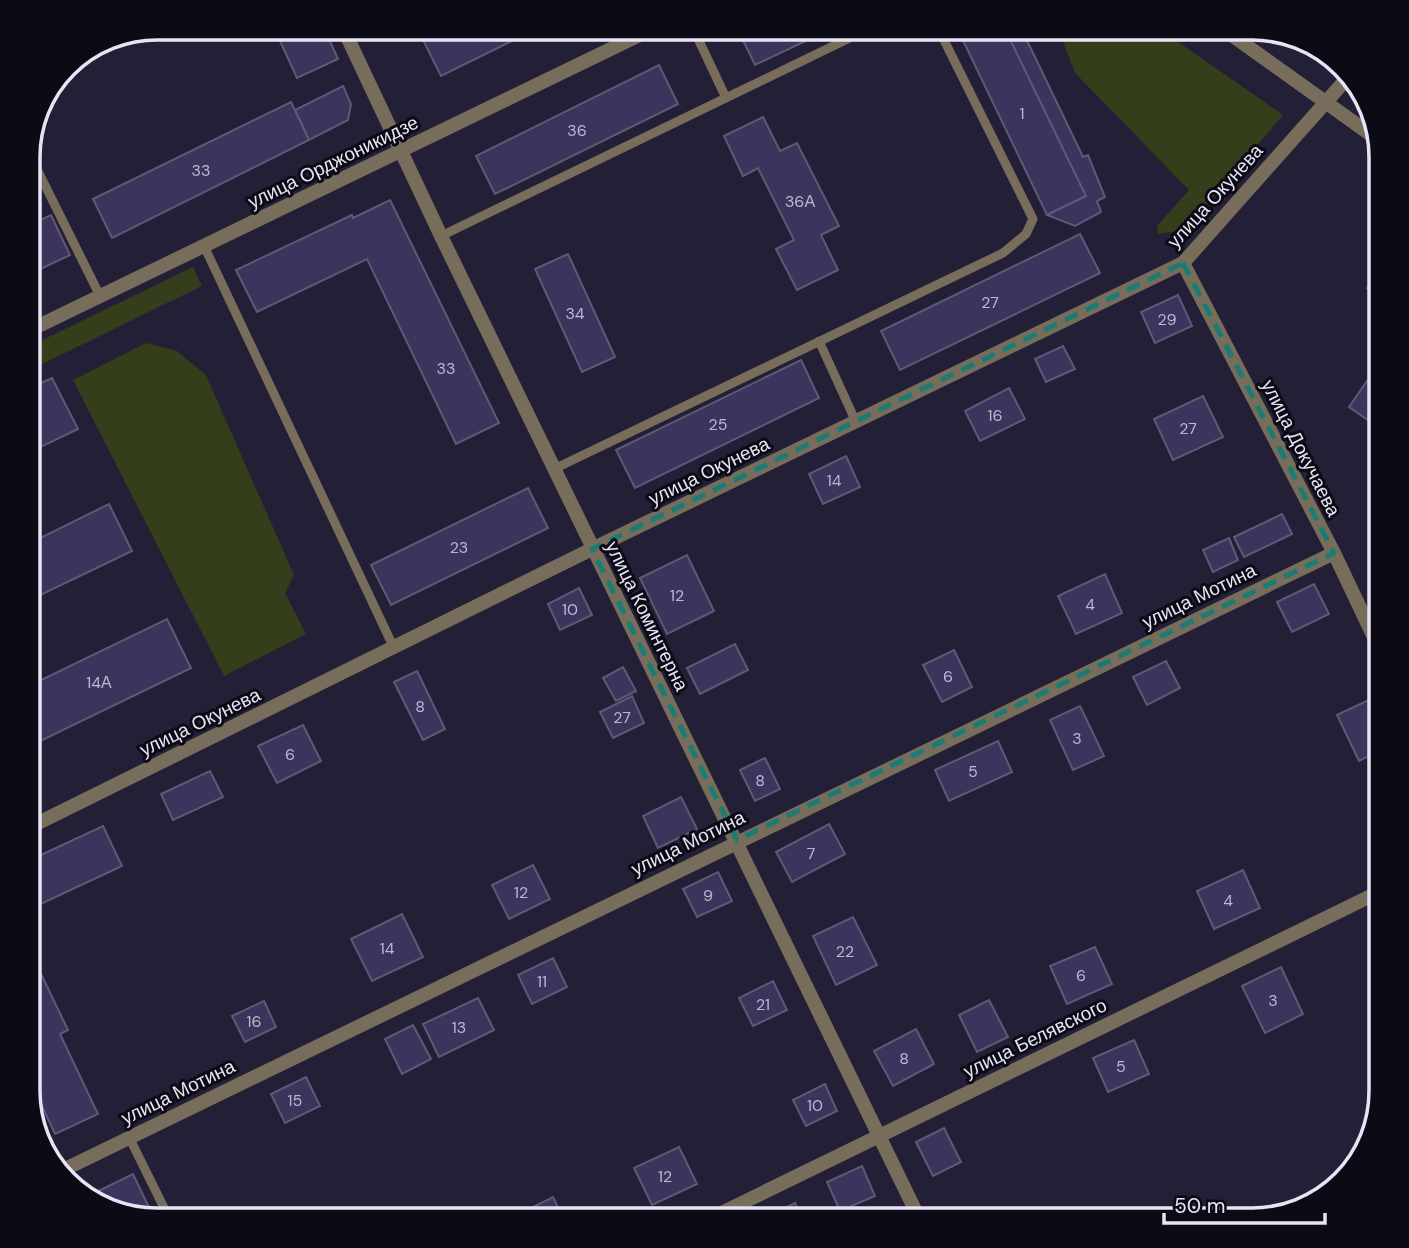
<svg xmlns="http://www.w3.org/2000/svg" width="1409" height="1248" font-family="'DM Sans',sans-serif">
	<style>
		.green { fill: #353e1a }
		.building { fill: #3d345d; stroke: #5e5974; stroke-width: 2 }
		.lines { fill: none; stroke-linecap: round; stroke-linejoin: round }
		.service { stroke: #776d5a; stroke-width: 9 }
		.minor { stroke: #776d5a; stroke-width: 14 }
		.tertiary { stroke: #776d5a; stroke-width: 14 }
		.marked { fill: none; stroke: #1a7c75; stroke-width: 5; stroke-dasharray: 14 9; stroke-linejoin: round }
		.labels { text-anchor: middle; dominant-baseline: central; stroke-width: 6; stroke-linejoin: round; paint-order: stroke }
		.number-label { font-size: 16px; fill: #bcb9cf }
		.street-label { font-size: 19px; fill: #e7e5f5; stroke: #0c0a14 }
		.rim { fill: none; stroke: #e7e5f5; stroke-width: 3.5 }
	</style>
	<rect width="100%" height="100%" fill="#231f36"/>
	<g class="green">
		<path d="M1058,28H1158L1283,115L1185,230L1158,234L1157,226L1189,190L1075,73Z"/>
		<path d="M193,267L202,286L28,371V347Z"/>
		<path d="M146,343L177,351L206,375L294,575L285,593L306,634L224,676L73,380Z"/>
	</g>
	<g class="building">
		<path d="M274,28H324L338,59L297,78Z"/>
		<path d="M437,28H538L441,76L421,36Z"/>
		<path d="M737,28H833L755,65Z"/>
		<path d="M957,28H1005L1086,196L1047,215Z"/>
		<path d="M1021,28L1083,157L1088,155L1105,197L1097,201L1101,212L1075,226L1047,215L1086,196L1005,29Z"/>
		<path d="M659,65L678,104L495,194L476,156Z"/>
		<path d="M343,86L351,104L348,120L309,140L295,110Z"/>
		<path d="M291,102L309,140L112,238L93,199Z"/>
		<path d="M763,117L780,151L797,143L839,226L821,235L838,270L797,290L776,249L794,240L758,168L743,176L724,136Z"/>
		<path d="M390,200L499,423L456,444L367,259L257,312L236,270L352,215L353,218Z"/>
		<path d="M51,215L70,255L28,275V226Z"/>
		<path d="M1080,234L1100,273L900,370L881,331Z"/>
		<path d="M568,254L615,357L582,372L535,269Z"/>
		<path d="M1381,268V311L1375,307L1381,298L1367,288Z"/>
		<path d="M1178,295L1192,326L1155,343L1141,312Z"/>
		<path d="M1063,346L1075,369L1046,382L1035,359Z"/>
		<path d="M801,360L819,398L635,488L616,450Z"/>
		<path d="M1376,368L1381,371V429L1349,407Z"/>
		<path d="M52,378L78,429L28,453V389Z"/>
		<path d="M1009,388L1025,419L980,441L965,411Z"/>
		<path d="M1203,396L1223,437L1173,460L1154,419Z"/>
		<path d="M846,456L860,487L823,504L809,474Z"/>
		<path d="M528,488L548,528L391,605L371,565Z"/>
		<path d="M109,504L132,551L28,601V544Z"/>
		<path d="M1282,514L1292,534L1244,557L1234,537Z"/>
		<path d="M1229,538L1238,560L1213,572L1203,550Z"/>
		<path d="M687,555L714,611L667,634L640,578Z"/>
		<path d="M1105,574L1122,613L1076,634L1058,596Z"/>
		<path d="M1314,584L1329,614L1292,632L1277,602Z"/>
		<path d="M579,588L592,615L560,630L548,604Z"/>
		<path d="M167,619L191,668L28,747V680L31,685Z"/>
		<path d="M735,644L748,670L700,694L687,668Z"/>
		<path d="M954,650L972,687L942,702L923,665Z"/>
		<path d="M1166,661L1180,688L1147,705L1133,677Z"/>
		<path d="M623,667L636,691L616,701L603,678Z"/>
		<path d="M417,671L445,729L423,740L394,682Z"/>
		<path d="M632,696L644,723L613,738L600,712Z"/>
		<path d="M1375,697L1381,709V750L1359,761L1337,715Z"/>
		<path d="M1080,706L1104,756L1073,770L1050,720Z"/>
		<path d="M303,725L321,761L277,783L258,746Z"/>
		<path d="M998,741L1012,772L949,801L935,770Z"/>
		<path d="M765,758L780,789L755,801L740,770Z"/>
		<path d="M210,771L223,797L173,820L161,794Z"/>
		<path d="M681,797L697,829L658,848L643,816Z"/>
		<path d="M829,824L845,854L792,882L776,852Z"/>
		<path d="M103,826L122,866L28,910V861Z"/>
		<path d="M533,865L550,899L509,919L492,885Z"/>
		<path d="M1243,870L1260,908L1214,929L1197,891Z"/>
		<path d="M718,872L732,901L697,917L683,889Z"/>
		<path d="M402,914L423,957L372,981L351,939Z"/>
		<path d="M853,917L877,965L836,985L813,936Z"/>
		<path d="M1095,947L1112,984L1067,1004L1050,966Z"/>
		<path d="M32,955L68,1030L60,1034L98,1114L55,1134L28,1076V957Z"/>
		<path d="M553,958L567,987L532,1004L518,975Z"/>
		<path d="M1281,967L1303,1014L1265,1033L1242,986Z"/>
		<path d="M773,981L787,1010L753,1026L739,998Z"/>
		<path d="M478,998L494,1030L439,1057L423,1024Z"/>
		<path d="M989,1000L1008,1037L977,1052L959,1015Z"/>
		<path d="M264,1001L276,1027L245,1042L232,1016Z"/>
		<path d="M413,1025L431,1059L402,1074L385,1039Z"/>
		<path d="M916,1029L934,1064L893,1086L874,1051Z"/>
		<path d="M1134,1040L1149,1074L1108,1092L1093,1058Z"/>
		<path d="M306,1077L320,1106L285,1123L271,1094Z"/>
		<path d="M825,1084L837,1111L806,1126L793,1100Z"/>
		<path d="M944,1128L961,1162L933,1176L916,1142Z"/>
		<path d="M679,1147L697,1184L652,1205L634,1168Z"/>
		<path d="M862,1166L875,1196L840,1211L827,1182Z"/>
		<path d="M133,1174L155,1220L108,1210L90,1195Z"/>
		<path d="M553,1197L564,1220H507Z"/>
		<path d="M795,1203L802,1220H767L766,1217Z"/>
	</g>
	<g class="lines">
		<g class="service">
			<path d="M693,28L726,98"/>
			<path d="M28,151L100,296"/>
			<path d="M441,236L862,32L876,28"/>
			<path d="M204,246L394,648"/>
			<path d="M819,341L856,422"/>
			<path d="M554,469L1003,253L1026,234L1033,219L938,28"/>
			<path d="M129,1137L170,1220"/>
		</g>
		<g class="minor">
			<path d="M343,28L441,236L920,1220"/>
			<path d="M1183,263L1334,553L1381,652"/>
			<path d="M28,828L592,549L1183,263L1350,75"/>
			<path d="M61,1171L1334,553"/>
			<path d="M707,1220L1381,891"/>
		</g>
		<g class="tertiary">
			<path d="M1222,28L1377,139"/>
			<path d="M28,331L654,28"/>
		</g>
	</g>
	<path class="marked" d="M1183,263L1334,553L737,840L592,549Z"/>
	<g class="labels">
		<g class="number-label">
			<text x="1022" y="113">1</text>
			<text x="577" y="130">36</text>
			<text x="201" y="170">33</text>
			<text x="800" y="201">36А</text>
			<text x="990" y="302">27</text>
			<text x="575" y="313">34</text>
			<text x="1167" y="319">29</text>
			<text x="446" y="368">33</text>
			<text x="995" y="415">16</text>
			<text x="718" y="424">25</text>
			<text x="1188" y="428">27</text>
			<text x="834" y="480">14</text>
			<text x="459" y="547">23</text>
			<text x="677" y="595">12</text>
			<text x="1090" y="604">4</text>
			<text x="570" y="609">10</text>
			<text x="948" y="676">6</text>
			<text x="99" y="682">14А</text>
			<text x="420" y="706">8</text>
			<text x="622" y="717">27</text>
			<text x="1077" y="738">3</text>
			<text x="290" y="754">6</text>
			<text x="973" y="771">5</text>
			<text x="760" y="780">8</text>
			<text x="811" y="853">7</text>
			<text x="521" y="892">12</text>
			<text x="708" y="895">9</text>
			<text x="1228" y="900">4</text>
			<text x="387" y="948">14</text>
			<text x="845" y="951">22</text>
			<text x="1081" y="975">6</text>
			<text x="542" y="981">11</text>
			<text x="1273" y="1000">3</text>
			<text x="763" y="1004">21</text>
			<text x="254" y="1021">16</text>
			<text x="459" y="1027">13</text>
			<text x="904" y="1058">8</text>
			<text x="1121" y="1066">5</text>
			<text x="295" y="1100">15</text>
			<text x="815" y="1105">10</text>
			<text x="665" y="1176">12</text>
		</g>
		<g class="street-label">
			<text transform="translate(333 162) rotate(-26)">улица Орджоникидзе</text>
			<text transform="translate(1215 196) rotate(-48)">улица Окунева</text>
			<text transform="translate(1301 448) rotate(63)">улица Докучаева</text>
			<text transform="translate(709 471) rotate(-26)">улица Окунева</text>
			<text transform="translate(1199 596) rotate(-26)">улица Мотина</text>
			<text transform="translate(647 616) rotate(64)">улица Коминтерна</text>
			<text transform="translate(200 722) rotate(-26)">улица Окунева</text>
			<text transform="translate(688 843) rotate(-26)">улица Мотина</text>
			<text transform="translate(1035 1038) rotate(-26)">улица Белявского</text>
			<text transform="translate(178 1092) rotate(-26)">улица Мотина</text>
		</g>
	</g>
	<path d="M0 0H1409V1248H0ZM157 40H1252A117 117 0 0 1 1369 157V1091A117 117 0 0 1 1252 1208H157A117 117 0 0 1 40 1091V157A117 117 0 0 1 157 40Z" fill="#0c0a14" fill-rule="evenodd"/>
	<path class="rim" d="M157 40H1252A117 117 0 0 1 1369 157V1091A117 117 0 0 1 1252 1208H157A117 117 0 0 1 40 1091V157A117 117 0 0 1 157 40Z"/>
	<path d="M1164 1213v10h161v-10" fill="none" stroke="#e7e5f5" stroke-width="3.5"/>
	<text x="1174" y="1213" font-size="21" fill="#e7e5f5" stroke="#0c0a14" stroke-width="5" paint-order="stroke">50 m</text>
</svg>
